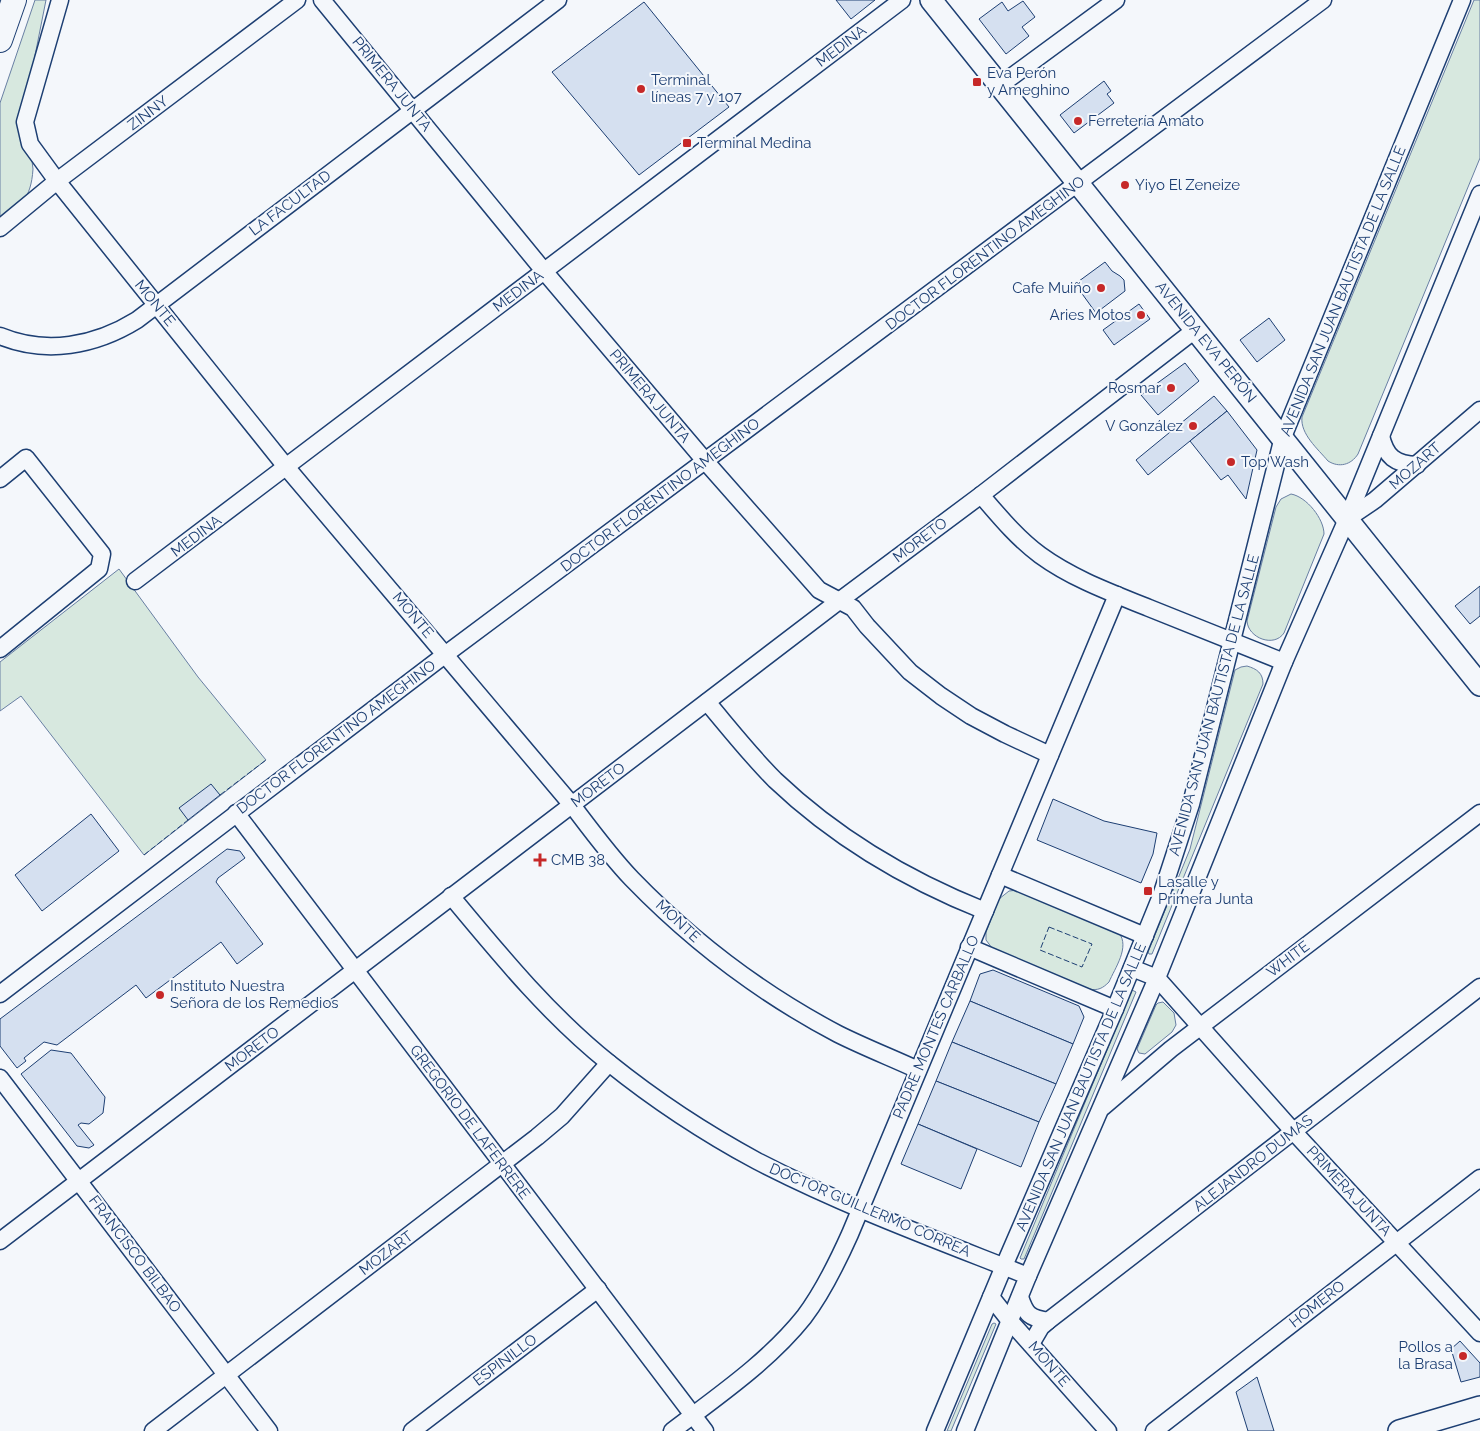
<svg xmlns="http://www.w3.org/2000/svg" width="1480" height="1431" font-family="Raleway,sans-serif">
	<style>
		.green { fill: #d7e8df; stroke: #687fa3 }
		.building { fill: #d5e0f0; stroke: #1d3f73 }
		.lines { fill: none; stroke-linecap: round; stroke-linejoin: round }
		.minor-casing { stroke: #1d3f73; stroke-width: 19 }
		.major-casing { stroke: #1d3f73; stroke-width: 24 }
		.highway-casing { stroke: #1d3f73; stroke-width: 26 }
		.minor { stroke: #f4f7fb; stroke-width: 16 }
		.major { stroke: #f4f7fb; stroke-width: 21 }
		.highway { stroke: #f4f7fb; stroke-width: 24 }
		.fence { stroke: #1d3f73; stroke-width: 1; stroke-dasharray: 6 2.5; stroke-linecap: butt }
		.poi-dot { fill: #c62828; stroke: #f4f7fb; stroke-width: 2 }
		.labels { text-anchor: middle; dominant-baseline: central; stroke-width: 4; stroke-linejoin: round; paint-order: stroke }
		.street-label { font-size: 15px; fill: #1d3f73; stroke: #f4f7fb }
		.poi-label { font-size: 15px; fill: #1d3f73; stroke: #f4f7fb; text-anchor: start }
	</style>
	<rect width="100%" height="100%" fill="#f4f7fb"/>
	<g class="green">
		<path d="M35,0H46L25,106L33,169C31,200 20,205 0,226V103Z"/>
		<path d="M1474,0H1480V158L1358,454C1351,465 1339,468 1328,461C1318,449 1300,434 1302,417Z"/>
		<path d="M1291,494C1307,497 1324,519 1324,534L1284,633C1274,648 1248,638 1247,621L1276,507L1281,499Z"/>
		<path d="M119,569L198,677L266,760L144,855L21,696L0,711V662Z"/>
		<path d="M1247,666C1257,669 1263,673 1263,684L1152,954H1149L1148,952L1190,849L1235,670L1241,667Z"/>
		<path d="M1018,890L1119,933C1130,947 1115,968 1109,982C1103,988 1098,991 1089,989L992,948L986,940V932L999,899L1009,891Z"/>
		<path d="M1132,990L1136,992L1024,1259H1021L1020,1258Z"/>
		<path d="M1163,1002L1174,1013L1176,1025L1172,1032L1145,1054L1139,1053L1137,1049L1156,1005L1158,1003Z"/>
		<path d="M994,1323L996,1324L951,1431H947L992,1324Z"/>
	</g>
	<g class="building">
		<path d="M836,0H875L851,19Z"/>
		<path d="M1023,1L1035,17L1022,27L1029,36L1006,54L979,19L1002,2L1008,11Z"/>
		<path d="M644,2L729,107L639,175L552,72Z"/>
		<path d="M1104,81L1111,91L1107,94L1114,103L1074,133L1060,115Z"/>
		<path d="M1105,262L1112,271L1120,276L1124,280L1125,291L1096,313L1075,284Z"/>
		<path d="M1139,304L1150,319L1114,345L1103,330Z"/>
		<path d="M1269,318L1285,340L1257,362L1240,340Z"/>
		<path d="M1185,363L1199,381L1158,415L1141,395Z"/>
		<path d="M1214,396L1227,411L1148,475L1136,460Z"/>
		<path d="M1227,411L1257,450L1246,499L1228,475L1221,480L1190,441Z"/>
		<path d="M1480,586V616L1470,624L1455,606Z"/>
		<path d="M211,784L220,795L188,820L179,808Z"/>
		<path d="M1053,799L1104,821L1157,833L1153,854L1141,883L1037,840Z"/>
		<path d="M91,814L119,851L42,911L15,875Z"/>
		<path d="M227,849L240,851L245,858L218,878L216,882L263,944L237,964L221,942L146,998L136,985L57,1045L44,1042L24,1058L26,1061L17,1068L0,1046V1019Z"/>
		<path d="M993,970L1079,1006L1084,1017L1073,1044L970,1001L980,974Z"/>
		<path d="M970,1001L1073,1044L1056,1084L952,1042Z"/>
		<path d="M952,1042L1056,1084L1039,1122L936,1081Z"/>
		<path d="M51,1050L71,1053L105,1097L103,1113L89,1124L81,1123L78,1125L94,1145L89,1148L77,1146L21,1074Z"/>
		<path d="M936,1081L1039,1122L1021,1167L918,1124Z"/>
		<path d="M918,1124L977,1149L961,1189L901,1164Z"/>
		<path d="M1460,1341L1480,1363V1377L1461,1382L1451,1349Z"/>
		<path d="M1257,1377L1274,1431H1248L1236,1392Z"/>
	</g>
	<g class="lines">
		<defs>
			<g id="minor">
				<path d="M60,0L25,122L30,144L57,181L287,468L572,805C591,830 610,856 632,879C692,941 762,994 838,1034C864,1047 892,1058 918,1070"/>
				<path d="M322,0L544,271L706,462L819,590L853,608L867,626L910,672L941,696L971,716L1005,734L1050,755"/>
				<path d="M999,86L1116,0"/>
				<path d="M0,228L57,181L297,0"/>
				<path d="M0,336C46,355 95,346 137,320L558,0"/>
				<path d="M1381,436C1386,457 1395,464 1417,465"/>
				<path d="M0,479L26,458L102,554L99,569L0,649"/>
				<path d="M981,495C999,516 1017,538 1040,555C1073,579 1112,593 1149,608C1194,626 1239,644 1284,662"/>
				<path d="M1347,519L1375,500L1480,410"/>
				<path d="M135,581L902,0"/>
				<path d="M707,702C729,728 751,756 775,780C836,838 907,880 985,911"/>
				<path d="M236,813L705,1431"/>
				<path d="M1000,875L1145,936"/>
				<path d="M451,896C500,955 549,1015 609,1063C655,1100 705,1133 757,1161C844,1206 937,1240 1028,1276"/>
				<path d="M969,947L1115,1009"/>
				<path d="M1132,968L1157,978L1293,1131L1480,1333"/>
				<path d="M0,994L446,654L1323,0"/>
				<path d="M0,1078L269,1431"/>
				<path d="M1103,1107L1171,1049L1480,813"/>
				<path d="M0,1241L839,601L981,495L1195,330"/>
				<path d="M991,1297L1010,1321L1108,1431"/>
				<path d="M1020,1297C1026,1315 1030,1318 1048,1321"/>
				<path d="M1031,1344L1041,1327L1048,1321L1480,987"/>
				<path d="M153,1431L537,1137L562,1116L609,1063"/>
				<path d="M412,1431L598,1289"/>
				<path d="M672,1431C718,1396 768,1362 804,1317C823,1292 837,1263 850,1234L1117,595"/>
				<path d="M935,1431L1004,1266L1115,1009L1161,896L1191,804L1283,437L1462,0"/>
				<path d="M965,1431L1028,1276L1157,978L1284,662L1347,519L1480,194"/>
				<path d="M1154,1431L1480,1178"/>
			</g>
			<g id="major">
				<path d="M931,0L1480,685"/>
				<path d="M1399,1431L1480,1407"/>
			</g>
			<path id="highway" d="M0,40L14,0"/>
		</defs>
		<use href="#minor" class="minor-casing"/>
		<use href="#major" class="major-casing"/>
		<use href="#highway" class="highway-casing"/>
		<use href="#minor" class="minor"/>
		<use href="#major" class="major"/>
		<use href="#highway" class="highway"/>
		<g class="fence">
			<path d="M220,795L266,760"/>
			<path d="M144,855L188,820"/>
			<path d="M1049,927L1092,944L1082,967L1040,950Z"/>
		</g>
	</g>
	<g class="poi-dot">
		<rect x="972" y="77" width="10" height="10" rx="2.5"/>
		<circle cx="641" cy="89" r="5"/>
		<circle cx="1078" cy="121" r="5"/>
		<rect x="682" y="138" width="10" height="10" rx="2.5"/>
		<circle cx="1125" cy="185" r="5"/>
		<circle cx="1101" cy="288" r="5"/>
		<circle cx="1141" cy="315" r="5"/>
		<circle cx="1171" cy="388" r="5"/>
		<circle cx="1193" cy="426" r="5"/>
		<circle cx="1231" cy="462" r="5"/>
		<path d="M537.5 852.5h5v5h5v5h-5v5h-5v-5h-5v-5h5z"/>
		<rect x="1143" y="886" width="10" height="10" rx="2.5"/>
		<circle cx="160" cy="995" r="5"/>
		<circle cx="1463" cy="1356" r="5"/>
	</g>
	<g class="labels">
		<g class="street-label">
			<text transform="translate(841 46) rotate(-37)">MEDINA</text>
			<text transform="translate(392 84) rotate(51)">PRIMERA JUNTA</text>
			<text transform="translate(148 113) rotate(-37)">ZINNY</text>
			<text transform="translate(290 203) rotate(-37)">LA FACULTAD</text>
			<text transform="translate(985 253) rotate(-37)">DOCTOR FLORENTINO AMEGHINO</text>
			<text transform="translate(518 291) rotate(-37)">MEDINA</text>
			<text transform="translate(1343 291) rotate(-68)">AVENIDA SAN JUAN BAUTISTA DE LA SALLE</text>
			<text transform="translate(155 303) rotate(51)">MONTE</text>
			<text transform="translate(1206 342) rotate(51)">AVENIDA EVA PERÓN</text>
			<text transform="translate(650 396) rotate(50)">PRIMERA JUNTA</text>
			<text transform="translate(1415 466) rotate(-41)">MOZART</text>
			<text transform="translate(660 495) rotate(-37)">DOCTOR FLORENTINO AMEGHINO</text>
			<text transform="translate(196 536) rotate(-37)">MEDINA</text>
			<text transform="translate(920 540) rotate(-37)">MORETO</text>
			<text transform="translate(413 615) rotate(50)">MONTE</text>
			<text transform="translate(1214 705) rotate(-75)">AVENIDA SAN JUAN BAUTISTA DE LA SALLE</text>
			<text transform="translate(336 737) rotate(-37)">DOCTOR FLORENTINO AMEGHINO</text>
			<text transform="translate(598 785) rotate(-37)">MORETO</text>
			<text transform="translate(678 921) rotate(43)">MONTE</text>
			<text transform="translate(1288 959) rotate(-37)">WHITE</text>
			<text transform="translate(936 1027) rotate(-67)">PADRE MONTES CARBALLO</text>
			<text transform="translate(252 1049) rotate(-37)">MORETO</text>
			<text transform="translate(1081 1087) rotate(-67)">AVENIDA SAN JUAN BAUTISTA DE LA SALLE</text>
			<text transform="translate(470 1122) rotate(53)">GREGORIO DE LAFERRERE</text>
			<text transform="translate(1253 1163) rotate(-38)">ALEJANDRO DUMAS</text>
			<text transform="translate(1349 1191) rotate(47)">PRIMERA JUNTA</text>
			<text transform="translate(870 1210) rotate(23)">DOCTOR GUILLERMO CORREA</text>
			<text transform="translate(386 1253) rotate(-37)">MOZART</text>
			<text transform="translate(135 1254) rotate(53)">FRANCISCO BILBAO</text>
			<text transform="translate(1317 1304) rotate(-38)">HOMERO</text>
			<text transform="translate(505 1360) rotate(-37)">ESPINILLO</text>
			<text transform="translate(1049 1364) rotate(49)">MONTE</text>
		</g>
		<g class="poi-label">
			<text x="987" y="73">Eva Perón<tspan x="987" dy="17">y Ameghino</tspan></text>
			<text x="651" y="80">Terminal<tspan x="651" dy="17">líneas 7 y 107</tspan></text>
			<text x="1088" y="121">Ferretería Amato</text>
			<text x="697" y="143">Terminal Medina</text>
			<text x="1135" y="185">Yiyo El Zeneize</text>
			<text x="1091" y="288" text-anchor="end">Cafe Muiño</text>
			<text x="1131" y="315" text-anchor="end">Aries Motos</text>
			<text x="1161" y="388" text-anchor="end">Rosmar</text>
			<text x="1183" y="426" text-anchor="end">V González</text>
			<text x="1241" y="462">Top Wash</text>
			<text x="551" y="860">CMB 38</text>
			<text x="1158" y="882">Lasalle y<tspan x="1158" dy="17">Primera Junta</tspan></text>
			<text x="170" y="986">Instituto Nuestra<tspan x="170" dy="17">Señora de los Remedios</tspan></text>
			<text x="1453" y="1347" text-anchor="end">Pollos a<tspan x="1453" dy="17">la Brasa</tspan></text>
		</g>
	</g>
</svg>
